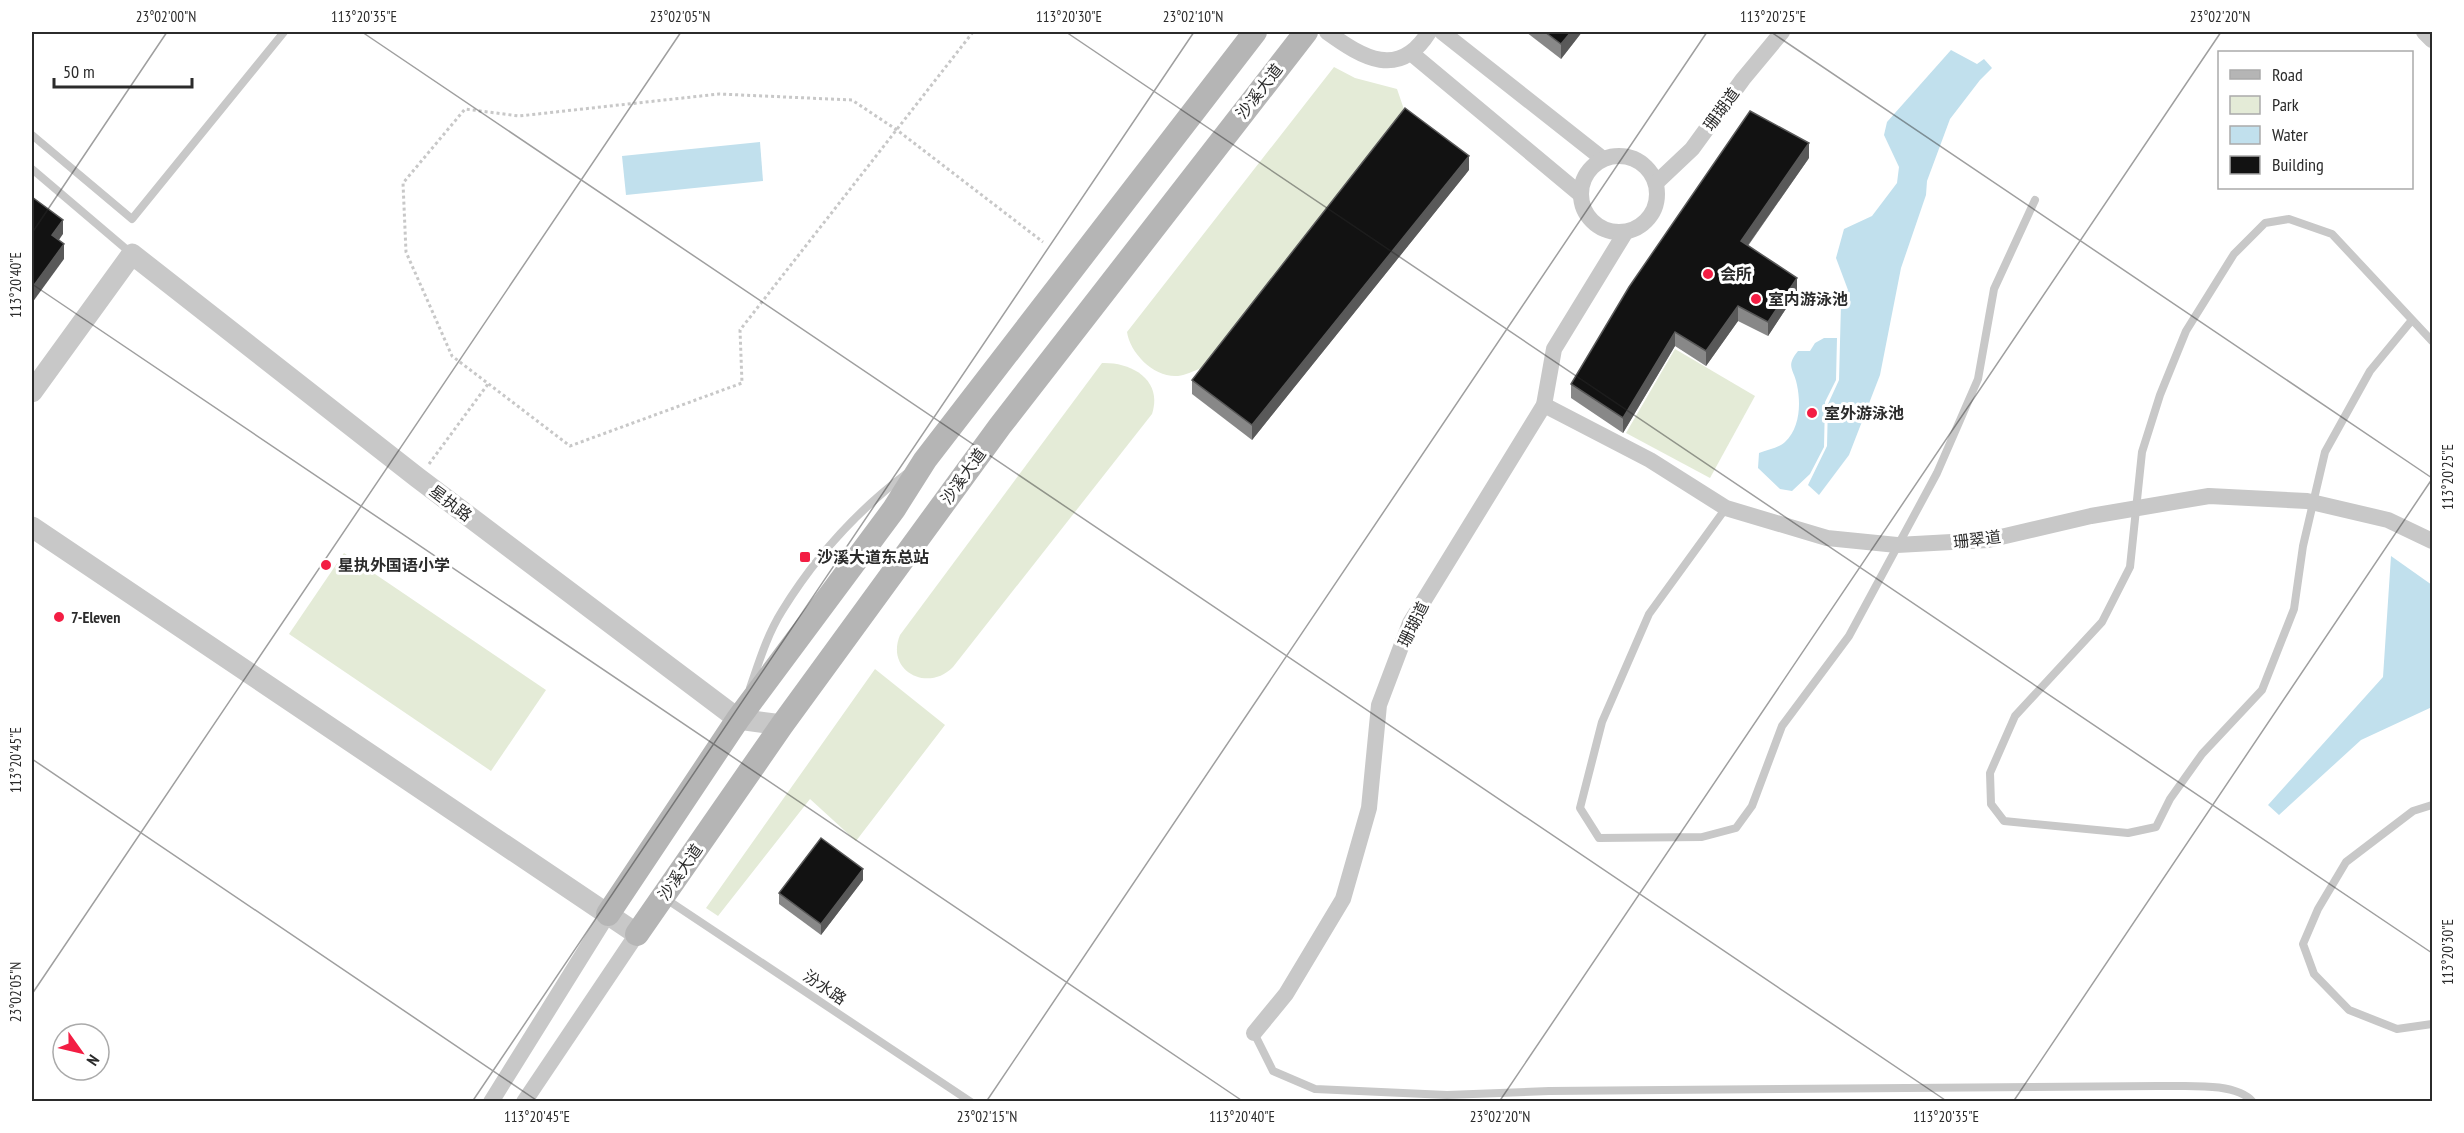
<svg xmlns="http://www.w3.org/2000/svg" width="2464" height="1133" font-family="'PT Sans Narrow','Noto Sans SC',sans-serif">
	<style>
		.green { fill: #e4ebd7 }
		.water { fill: #c1e0ed }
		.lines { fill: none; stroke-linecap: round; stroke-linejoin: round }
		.path { stroke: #c8c8c8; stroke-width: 3; stroke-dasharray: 3 3; stroke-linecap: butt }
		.service { stroke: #c8c8c8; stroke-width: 8 }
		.minor { stroke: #c8c8c8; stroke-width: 16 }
		.tertiary { stroke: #c8c8c8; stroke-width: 21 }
		.secondary { stroke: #b5b5b5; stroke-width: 24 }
		.wall { fill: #888 }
		.shaded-wall { fill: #595959 }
		.building { fill: #121212; stroke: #595959; stroke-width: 1.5 }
		.ticks { fill: none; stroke: #2b2b2b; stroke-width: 1.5; stroke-opacity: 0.45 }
		.poi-dot { fill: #f31d43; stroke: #fff; stroke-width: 2 }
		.labels { text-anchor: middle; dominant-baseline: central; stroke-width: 6; stroke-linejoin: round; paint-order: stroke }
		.street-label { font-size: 16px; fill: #2b2b2b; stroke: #fff }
		.poi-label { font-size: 16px; font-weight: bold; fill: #2b2b2b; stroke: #fff; text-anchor: start }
		.neatline { fill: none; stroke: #2b2b2b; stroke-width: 2 }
		.ticks-label { font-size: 15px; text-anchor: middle; fill: #2b2b2b }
	</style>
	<rect width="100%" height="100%" fill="#fff"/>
	<g class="green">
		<path d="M1334,67L1355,78L1397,89L1409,124L1201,368C1194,371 1186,375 1178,376C1154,378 1130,353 1127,332Z"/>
		<path d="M1675,349L1755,396L1710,478L1626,433Z"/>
		<path d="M1102,363C1132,362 1163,380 1152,414L953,667C928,693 885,671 900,635Z"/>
		<path d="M344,553L546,690L491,771L289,634Z"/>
		<path d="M875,669L945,725L856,841L810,799L718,916L706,908Z"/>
	</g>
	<g class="water">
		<path d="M1951,50L1977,64L1984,59L1992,68L1980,80L1950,119L1927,181L1926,195L1901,268L1880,375L1849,455L1819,495L1808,485L1827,446L1828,404L1839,380L1841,304L1848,290L1836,258L1844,229L1872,216L1897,183L1899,167L1884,135L1887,122Z"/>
		<path d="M760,142L763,181L626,195L622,156Z"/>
		<path d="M1824,338H1837L1836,380L1825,402L1824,447L1810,474L1792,491L1780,489L1758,468L1759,453C1767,450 1779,448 1785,442C1800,428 1801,404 1797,385C1794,369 1785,367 1798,351H1810L1815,343Z"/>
		<path d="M2391,556L2432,585V707L2361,740L2279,815L2268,805L2383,677Z"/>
	</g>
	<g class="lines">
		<g class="path">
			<path d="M973,32L740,330L742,383L570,446L452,356L406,252L403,183L465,109L519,116L719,94L852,100L897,130L1043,242"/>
			<path d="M429,464L488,384"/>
		</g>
		<g class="service">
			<path d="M32,135L132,219L284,32"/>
			<path d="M32,169L132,254"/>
			<path d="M2412,320L2370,371L2325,452L2303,546L2294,609L2262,690L2202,754L2170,799L2156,827L2128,833L2004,821L1991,804L1990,773L2015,716L2102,622L2130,567L2142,452L2160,395L2186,331L2234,254L2265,223L2289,219L2332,234L2432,341"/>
			<path d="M1726,508L1649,614L1602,722L1580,808L1599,838L1702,837L1736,828L1752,806L1782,726L1849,636L1937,473L1978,379L1994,289L2035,200"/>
			<path d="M750,688C759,662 767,635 782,611C814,559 857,511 906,474"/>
			<path d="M2432,805L2413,811L2346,862L2318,909L2303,944L2314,974L2349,1010L2397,1029L2432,1024"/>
			<path d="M666,899L971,1102"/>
			<path d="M1254,1033L1273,1071L1315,1089L1447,1095L1549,1091L2158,1086C2183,1087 2235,1081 2253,1102"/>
		</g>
		<g class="minor">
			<path d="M1327,32C1363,58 1399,80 1429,32"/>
			<path d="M1442,32L1603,159"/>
			<path d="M2424,32L2432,40"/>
			<path d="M1411,53L1580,194"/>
			<circle cx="1619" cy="194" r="38"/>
			<path d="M1656,183L1692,149L1743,79L1782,32"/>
			<path d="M1544,405L1650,460L1726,508L1827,538L1897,545L1988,540L2091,516L2209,496L2307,501L2388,520L2432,541"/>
			<path d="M1254,1033L1286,994L1343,899L1369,808L1379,705L1410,623L1544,405L1554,349L1625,233"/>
			<path d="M491,1102L608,914"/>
			<path d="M524,1102L637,934"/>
		</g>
		<g class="tertiary">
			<path d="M32,392L132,254L418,478L738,719L782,725"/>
			<path d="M32,527L637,934"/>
		</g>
		<g class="secondary">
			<path d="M608,914L738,719L894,509L925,460L1255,32"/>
			<path d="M637,934L782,725L1000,426L1306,32"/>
		</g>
	</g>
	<g class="wall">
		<path d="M1526,32H1582L1561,59Z"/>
		<path d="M1809,158L1748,246L1797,292L1768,336L1738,321L1706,366L1675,346L1623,433L1571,398V384Z"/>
		<path d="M1469,170L1252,440L1192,394V380Z"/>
		<path d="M863,880L821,935L779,904V893Z"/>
	</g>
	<g class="shaded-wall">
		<path d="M1571,32H1582L1561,59V44Z"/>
		<path d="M1809,143V158L1741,255V241Z"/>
		<path d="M1469,156V170L1252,440V425Z"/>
		<path d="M63,220V234L52,250V235Z"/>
		<path d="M64,244V259L32,303V288Z"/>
		<path d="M1797,278V292L1768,336V322Z"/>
		<path d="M1738,306V321L1706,366V351Z"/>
		<path d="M1675,332V346L1623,433V418Z"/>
		<path d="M863,869V880L821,935V924Z"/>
	</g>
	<g class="building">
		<path d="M1545,32H1571L1561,44Z"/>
		<path d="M1405,108L1469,156L1252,425L1192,380Z"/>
		<path d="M1750,111L1809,143L1741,241L1797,278L1768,322L1738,306L1706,351L1675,332L1623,418L1571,384L1629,287Z"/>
		<path d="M32,197L63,220L52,235L64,244L32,288Z"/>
		<path d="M821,838L863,869L821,924L779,893Z"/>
	</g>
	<path class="ticks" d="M362,32L1948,1102M1066,32L2432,953M1771,32L2432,478M32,233L167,32M32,284L1244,1102M32,759L539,1102M32,994L681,32M472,1102L1194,32M986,1102L1707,32M1499,1102L2221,32M2013,1102L2432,479"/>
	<g class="poi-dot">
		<circle cx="1708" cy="274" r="6"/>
		<circle cx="1756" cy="299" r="6"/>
		<circle cx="1812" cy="413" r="6"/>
		<rect x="799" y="551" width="12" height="12" rx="3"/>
		<circle cx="326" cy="565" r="6"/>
		<circle cx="59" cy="617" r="6"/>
	</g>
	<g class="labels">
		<g class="street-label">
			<text transform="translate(1259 91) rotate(-52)">沙溪大道</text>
			<text transform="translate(1721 109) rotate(-54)">珊瑚道</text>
			<text transform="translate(963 476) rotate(-54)">沙溪大道</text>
			<text transform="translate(451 503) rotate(37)">星执路</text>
			<text transform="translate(1977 539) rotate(-7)">珊翠道</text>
			<text transform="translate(1413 624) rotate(-64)">珊瑚道</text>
			<text transform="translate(680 872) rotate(-55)">沙溪大道</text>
			<text transform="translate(825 987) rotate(34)">汾水路</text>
		</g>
		<g class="poi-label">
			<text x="1720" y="274">会所</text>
			<text x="1768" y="299">室内游泳池</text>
			<text x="1824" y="413">室外游泳池</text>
			<text x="817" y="557">沙溪大道东总站</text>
			<text x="338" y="565">星执外国语小学</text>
			<text x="71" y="617">7-Eleven</text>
		</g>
	</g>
	<rect width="2464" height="1133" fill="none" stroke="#ffffff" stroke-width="66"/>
	<rect x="2218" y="51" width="195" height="138" fill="#ffffff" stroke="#aaaaaa" stroke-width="1.5"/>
	<rect x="2230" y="70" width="30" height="9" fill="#b5b5b5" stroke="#aaaaaa" stroke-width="1.5"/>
	<text x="2272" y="81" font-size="18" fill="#2b2b2b">Road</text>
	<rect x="2230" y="96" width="30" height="18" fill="#e4ebd7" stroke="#aaaaaa" stroke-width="1.5"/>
	<text x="2272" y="111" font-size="18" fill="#2b2b2b">Park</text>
	<rect x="2230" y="126" width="30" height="18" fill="#c1e0ed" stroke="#aaaaaa" stroke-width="1.5"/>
	<text x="2272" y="141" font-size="18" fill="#2b2b2b">Water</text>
	<rect x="2230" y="156" width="30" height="18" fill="#121212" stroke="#aaaaaa" stroke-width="1.5"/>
	<text x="2272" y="171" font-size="18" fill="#2b2b2b">Building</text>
	<g transform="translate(81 1052) rotate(124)"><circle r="28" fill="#ffffff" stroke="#aaaaaa" stroke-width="1.5"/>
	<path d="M0-4.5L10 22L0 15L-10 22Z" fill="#f31d43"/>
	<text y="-9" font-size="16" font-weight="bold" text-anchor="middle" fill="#2b2b2b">N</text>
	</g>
	<path d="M54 78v9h138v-9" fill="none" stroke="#2b2b2b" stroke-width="3"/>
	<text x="63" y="78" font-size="18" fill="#2b2b2b" stroke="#ffffff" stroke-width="4.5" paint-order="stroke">50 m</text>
	<rect x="33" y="33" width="2398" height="1067" class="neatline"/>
	<g class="ticks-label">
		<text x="166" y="22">23°02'00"N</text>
		<text x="364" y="22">113°20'35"E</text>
		<text x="680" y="22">23°02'05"N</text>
		<text x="1069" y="22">113°20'30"E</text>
		<text x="1193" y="22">23°02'10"N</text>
		<text x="1773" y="22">113°20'25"E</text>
		<text x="2220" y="22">23°02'20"N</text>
		<text transform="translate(16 285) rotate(-90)" y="5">113°20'40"E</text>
		<text transform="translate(2448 477) rotate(-90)" y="5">113°20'25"E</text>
		<text transform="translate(16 760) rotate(-90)" y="5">113°20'45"E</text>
		<text transform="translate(2448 952) rotate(-90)" y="5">113°20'30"E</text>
		<text transform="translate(16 992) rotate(-90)" y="5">23°02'05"N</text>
		<text x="537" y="1122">113°20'45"E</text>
		<text x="987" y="1122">23°02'15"N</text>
		<text x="1242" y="1122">113°20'40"E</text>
		<text x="1500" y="1122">23°02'20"N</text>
		<text x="1946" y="1122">113°20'35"E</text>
	</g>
</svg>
